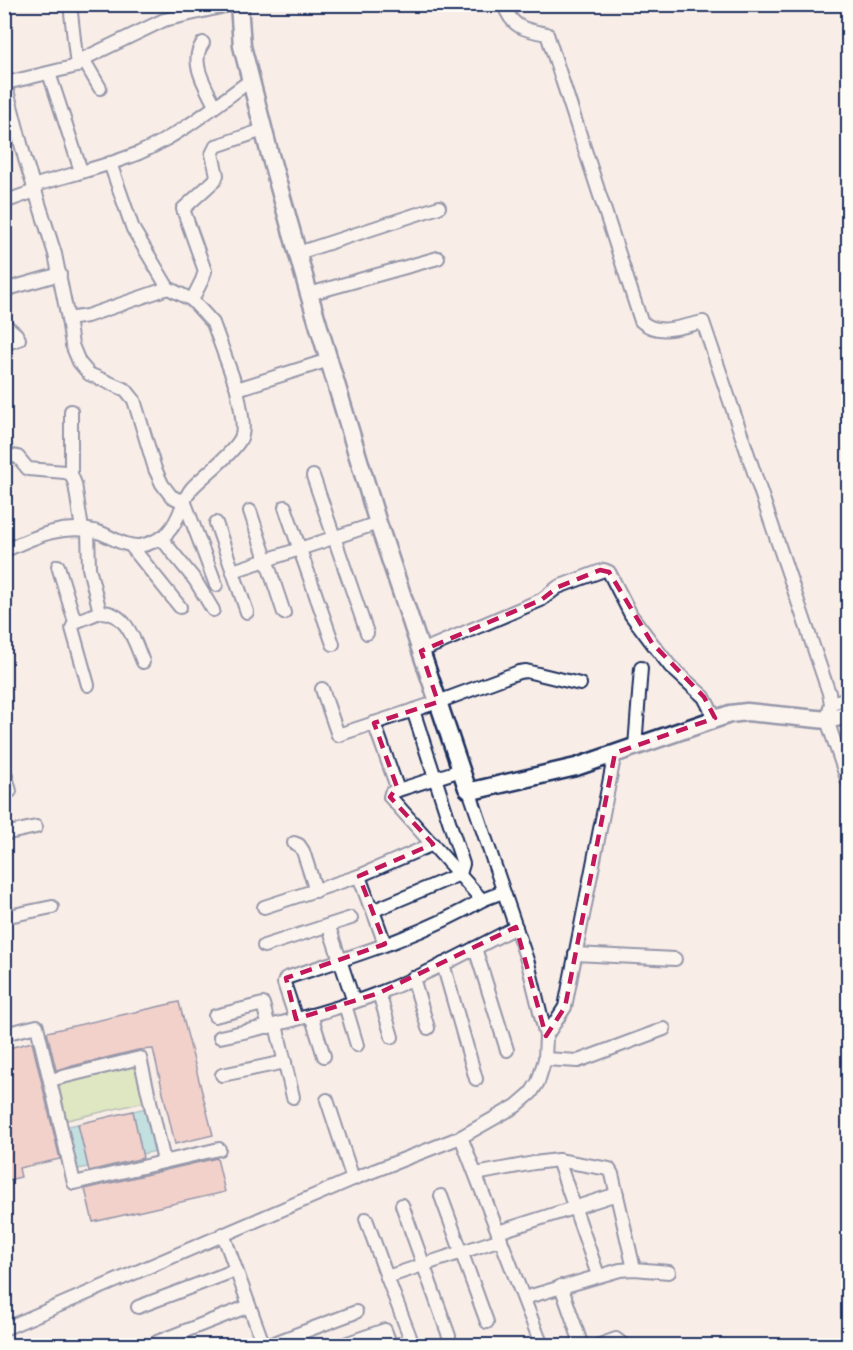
<svg xmlns="http://www.w3.org/2000/svg" width="853" height="1350" font-family="'Comic Neue',sans-serif">
	<style>
		.green { fill: #bfde96; stroke: #6d867a; stroke-width: 1.5 }
		.water { fill: #7fd0d6; stroke: #5790a6; stroke-width: 1.5 }
		.building { fill: #eaafa8; stroke: #1b2f5e; stroke-width: 1.5 }
		.lines { fill: none; stroke-linecap: round; stroke-linejoin: round }
		.minor-casing { stroke: #1b2f5e; stroke-width: 16 }
		.tertiary-casing { stroke: #1b2f5e; stroke-width: 21 }
		.minor { stroke: #fdfcf7; stroke-width: 12 }
		.tertiary { stroke: #fdfcf7; stroke-width: 16 }
		.marked { fill: none; stroke: #c2185b; stroke-width: 4.5; stroke-dasharray: 12 8; stroke-linejoin: round }
	</style>
	<rect width="100%" height="100%" fill="#f9ede7"/>
	<filter id="ink" filterUnits="userSpaceOnUse"><feTurbulence type="fractalNoise" baseFrequency=".0167" numOctaves="2"/><feDisplacementMap in="SourceGraphic" scale="12" xChannelSelector="R" yChannelSelector="G"/><feConvolveMatrix kernelMatrix="1 2 1 2 8 2 1 2 1" color-interpolation-filters="sRGB"/></filter>
	<g filter="url(#ink)">
		<path class="green" d="M136,1065L145,1102L67,1120L58,1083Z"/>
		<g class="water">
			<path d="M146,1108L156,1151L142,1154L133,1111Z"/>
			<path d="M78,1124L88,1167L78,1169L68,1126Z"/>
		</g>
		<g class="building">
			<path d="M179,1002L213,1135L175,1144L153,1049L138,1050L56,1070L47,1032Z"/>
			<path d="M32,1042L60,1159L19,1168L21,1177L4,1181V1072L10,1071L5,1049Z"/>
			<path d="M133,1111L143,1158L89,1171L78,1124Z"/>
			<path d="M217,1158L225,1192L93,1222L85,1189Z"/>
		</g>
		<g class="lines">
			<defs>
				<g id="minor">
					<path d="M70,4L77,66"/>
					<path d="M504,4C511,28 525,30 547,34L641,321C658,337 682,326 703,322L829,693L831,703L827,720L848,782"/>
					<path d="M203,43C188,62 207,88 215,106"/>
					<path d="M83,59L100,88"/>
					<path d="M49,73L81,171"/>
					<path d="M4,79L25,159L55,254L68,319L87,316L168,288L192,300L213,323L237,389L329,360"/>
					<path d="M6,83L77,66L83,59L164,20L234,4"/>
					<path d="M110,163L133,229L168,288"/>
					<path d="M33,186C68,175 105,167 139,153C180,135 215,106 251,80"/>
					<path d="M4,202L35,191"/>
					<path d="M298,253L439,207"/>
					<path d="M4,290L60,274"/>
					<path d="M309,294L438,258"/>
					<path d="M192,300L202,280L205,271L183,209L215,180L217,175L212,154L216,146L263,130"/>
					<path d="M68,319L72,345L79,362L89,374L126,390L134,400L155,469L162,484L171,496L185,503L216,585"/>
					<path d="M4,324L16,334L19,339L4,344"/>
					<path d="M71,411V474"/>
					<path d="M4,454L18,457L28,469L65,472L71,474L75,484L82,529"/>
					<path d="M313,476L367,633"/>
					<path d="M285,507L333,644"/>
					<path d="M250,511L284,613"/>
					<path d="M216,523L247,612"/>
					<path d="M161,538L195,580L213,610"/>
					<path d="M131,546L180,607"/>
					<path d="M4,551C36,536 66,522 101,533C113,538 126,547 140,546C149,544 162,539 168,532C181,519 182,499 192,488C203,476 239,449 242,435C245,424 239,401 237,389"/>
					<path d="M58,566L75,622"/>
					<path d="M233,571L378,523"/>
					<path d="M100,612C127,611 135,643 143,662"/>
					<path d="M421,651L541,600L558,587L604,570L609,572L631,615L652,643L670,666L704,697L715,718"/>
					<path d="M88,685L72,628L75,622L100,612L89,568L88,531"/>
					<path d="M322,689L338,735L438,702L519,672L526,671L580,684"/>
					<path d="M831,703L848,698"/>
					<path d="M374,723L398,790"/>
					<path d="M635,747L641,668"/>
					<path d="M4,769L10,791L4,794"/>
					<path d="M461,770L398,790L391,793L390,797L482,900L503,892"/>
					<path d="M4,834L36,827"/>
					<path d="M294,843L299,845L303,851L316,891"/>
					<path d="M359,876L370,906L377,909L460,874L463,864L413,710"/>
					<path d="M264,907L359,876L433,844"/>
					<path d="M372,908L385,944"/>
					<path d="M4,917L52,907"/>
					<path d="M329,927L354,1002"/>
					<path d="M264,946L351,918"/>
					<path d="M475,948L507,1050"/>
					<path d="M575,954L675,959"/>
					<path d="M443,964L476,1079"/>
					<path d="M413,978L428,1028"/>
					<path d="M379,993L392,1037"/>
					<path d="M345,1005L357,1045"/>
					<path d="M311,1015L324,1056"/>
					<path d="M215,1016L263,1004L269,1027"/>
					<path d="M296,1019L284,983L286,978C353,956 421,936 482,900"/>
					<path d="M276,1025L293,1097"/>
					<path d="M4,1034L37,1026L74,1183L219,1149"/>
					<path d="M546,1036L565,1007L615,753"/>
					<path d="M220,1037C273,1026 328,1013 379,993C426,975 471,950 516,927"/>
					<path d="M545,1059L578,1061L664,1029"/>
					<path d="M222,1075L285,1062"/>
					<path d="M50,1080L140,1058L164,1161"/>
					<path d="M327,1100L353,1179"/>
					<path d="M461,1137L542,1346"/>
					<path d="M558,1160L598,1275"/>
					<path d="M476,1174L534,1163L558,1160L609,1169L612,1174L634,1269"/>
					<path d="M441,1196L487,1322"/>
					<path d="M402,1205L449,1336"/>
					<path d="M366,1219L387,1277L501,1239"/>
					<path d="M498,1232L617,1194"/>
					<path d="M223,1234L264,1346"/>
					<path d="M387,1277L410,1337L409,1340L396,1346"/>
					<path d="M561,1286L582,1346"/>
					<path d="M524,1298L620,1270L634,1269L669,1272"/>
					<path d="M138,1307L236,1270"/>
					<path d="M4,1329L353,1179L461,1137L516,1106L531,1093L538,1082L545,1059L546,1036L528,963L469,790"/>
					<path d="M157,1342L249,1306"/>
					<path d="M266,1346L356,1312"/>
					<path d="M339,1346L385,1330L391,1346"/>
					<path d="M597,1346L616,1339L625,1346"/>
				</g>
				<path id="tertiary" d="M239,4L242,46L270,155L309,294L377,520L467,788L469,790H476L576,767L730,714L747,712L827,720L848,715"/>
			</defs>
			<use href="#minor" class="minor-casing"/>
			<use href="#tertiary" class="tertiary-casing"/>
			<use href="#minor" class="minor"/>
			<use href="#tertiary" class="tertiary"/>
		</g>
	</g>
	<path d="M0 0H853V1350H0ZM600,570L609,572L652,643L704,697L715,718L615,753L565,1007L546,1036L516,927L379,993L296,1019L286,978L385,944L359,876L433,844L390,797L397,787L374,723L438,702L421,651L541,600L558,587Z" fill="#f9ede7" fill-opacity=".55" fill-rule="evenodd"/>
	<path class="marked" d="M600,570L609,572L652,643L704,697L715,718L615,753L565,1007L546,1036L516,927L379,993L296,1019L286,978L385,944L359,876L433,844L390,797L397,787L374,723L438,702L421,651L541,600L558,587Z"/>
	<rect width="853" height="1350" fill="none" stroke="#fdfcf7" stroke-width="24"/>
	<rect x="12" y="12" width="829" height="1326" fill="none" stroke="#1b2f5e" stroke-width="2" filter="url(#ink)"/>
</svg>
